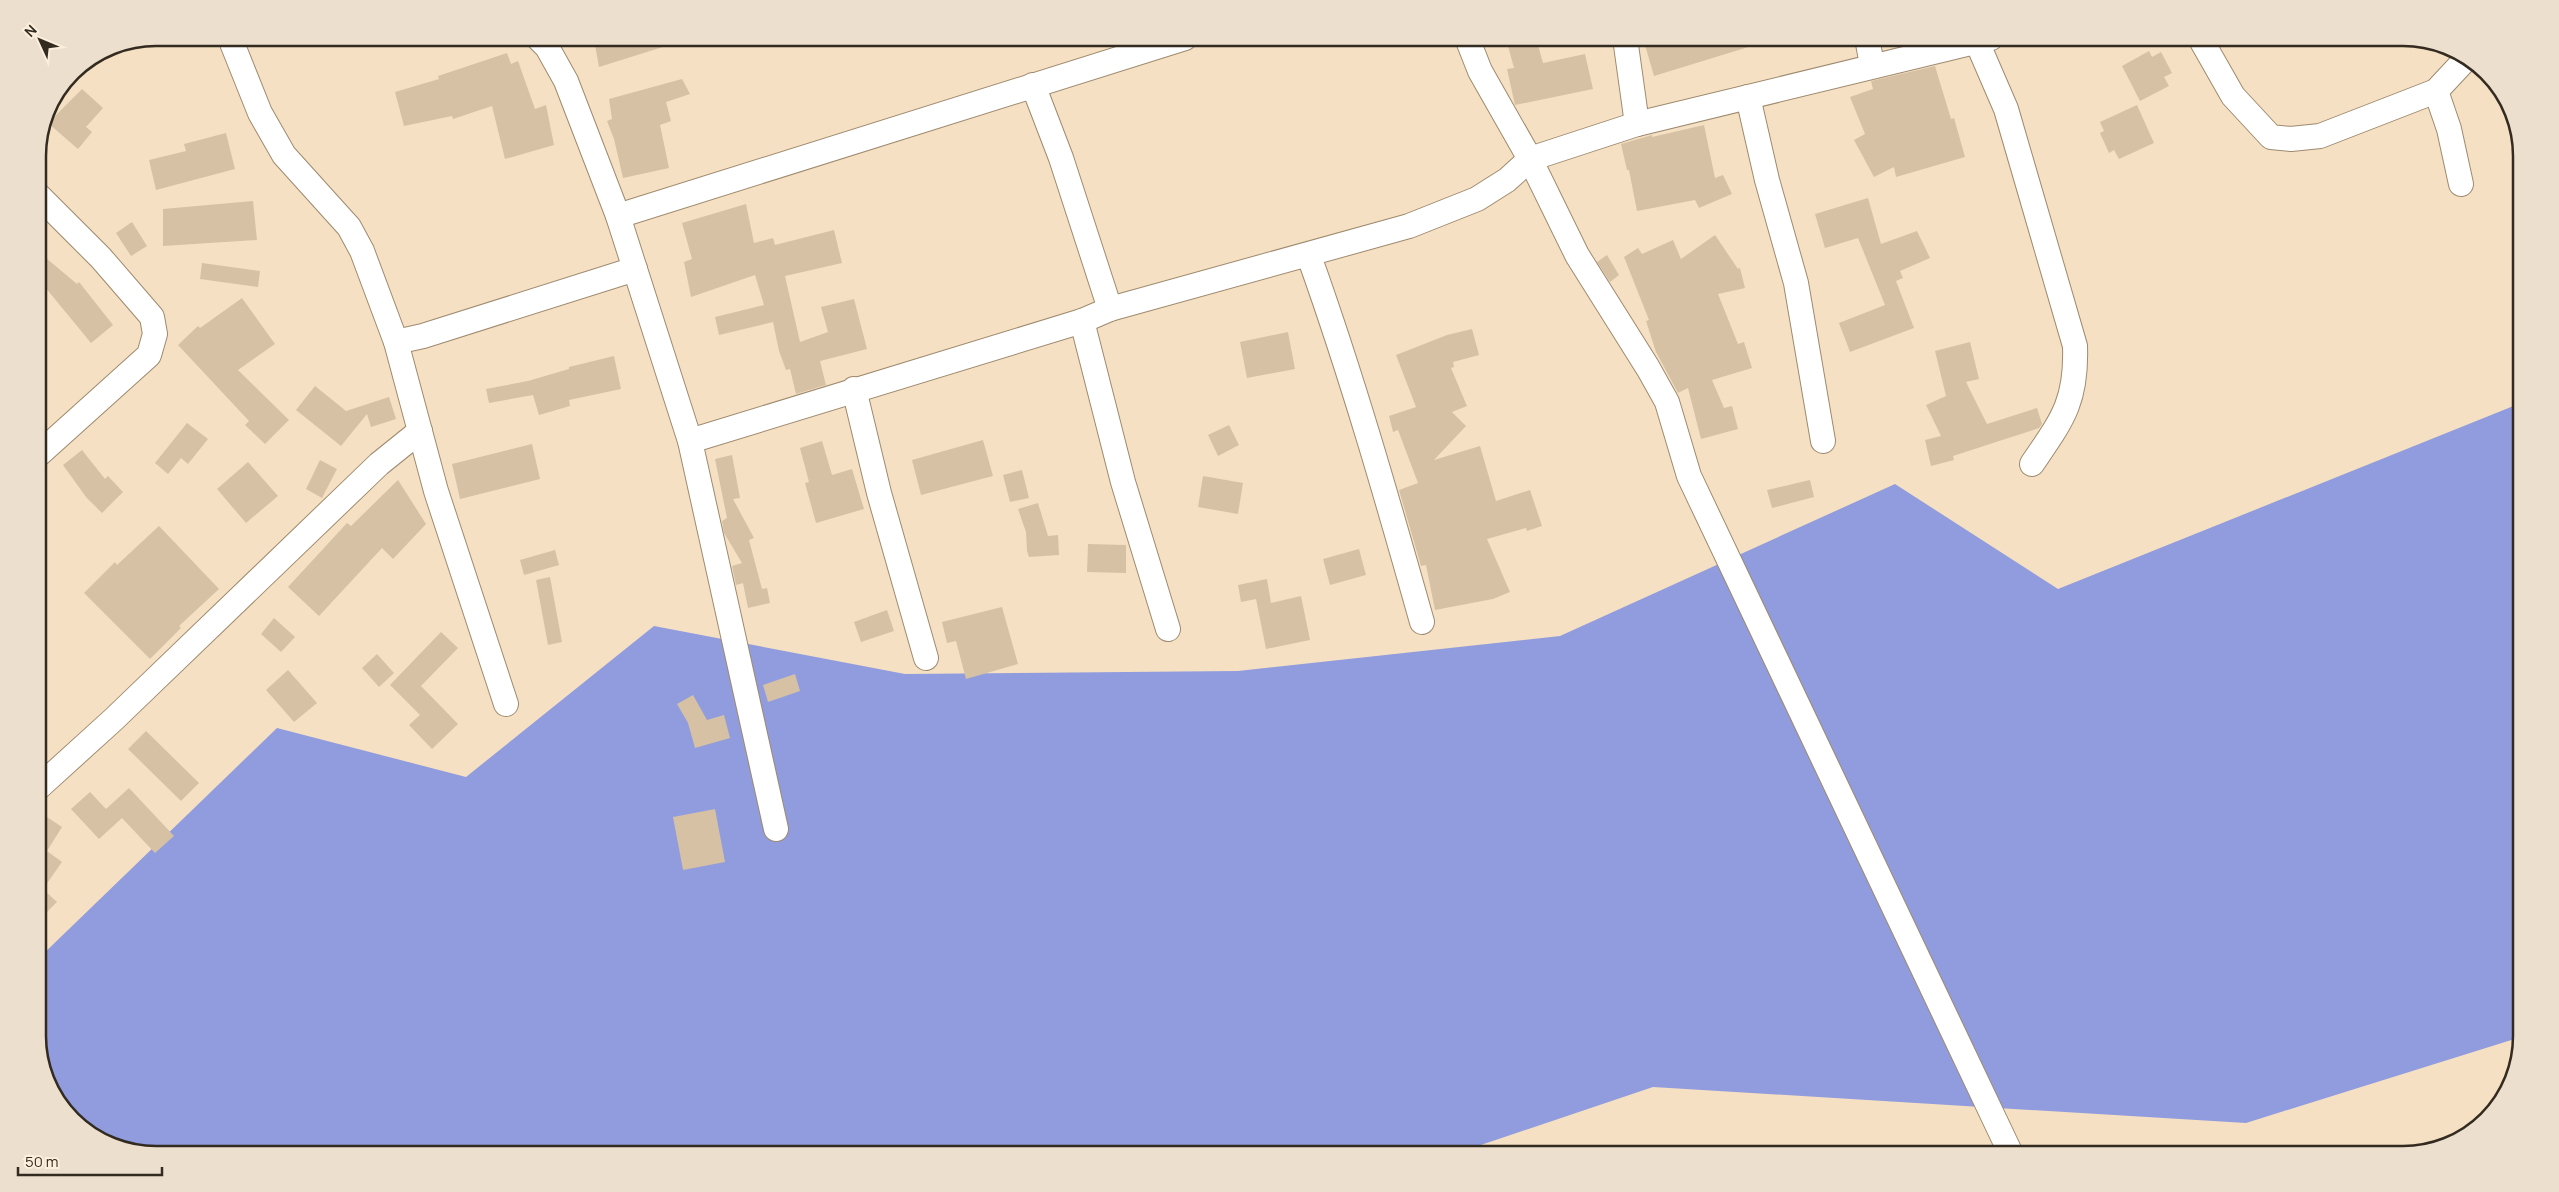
<svg xmlns="http://www.w3.org/2000/svg" width="2559" height="1192" font-family="Manrope,sans-serif">
	<style>
		.forest { fill: #909cdd }
		.building { fill: #d6c1a4 }
		.lines { fill: none; stroke-linecap: round; stroke-linejoin: round }
		.minor-casing { stroke: #9e8a6f; stroke-width: 26 }
		.minor { stroke: #fff; stroke-width: 24 }
		.rim { fill: none; stroke: #332b20; stroke-width: 2.5 }
	</style>
	<rect width="100%" height="100%" fill="#f5e0c3"/>
	<path class="forest" d="M2521,403V1037L2246,1123L1653,1087L1454,1154H156L111,1145L62,1108L38,1044V959L277,728L466,777L654,626L905,674L1238,671L1560,636L1895,484L2058,589Z"/>
	<g class="building">
		<path d="M619,38H682V41L599,67L595,45Z"/>
		<path d="M1536,38L1543,63L1585,54L1593,89L1515,105L1507,69L1514,68L1508,46Z"/>
		<path d="M1643,38H1767L1768,41L1654,76Z"/>
		<path d="M2149,51L2152,57L2161,52L2172,73L2164,77L2169,86L2140,101L2122,66Z"/>
		<path d="M507,53L511,64L518,61L535,109L546,105L554,145L505,159L492,106L453,119L452,116L404,126L395,92L439,79L438,76Z"/>
		<path d="M1935,66L1951,119L1954,118L1965,157L1896,177L1894,167L1874,177L1854,140L1865,134L1850,97L1873,89L1871,81Z"/>
		<path d="M682,79L690,94L666,102L671,121L660,125L669,168L623,178L614,139L607,121L612,119L609,99Z"/>
		<path d="M82,89L103,108L86,127L92,132L78,149L48,123Z"/>
		<path d="M2137,105L2154,143L2119,159L2114,150L2109,153L2100,133L2104,131L2100,122Z"/>
		<path d="M1704,125L1715,178L1723,175L1732,194L1699,208L1695,200L1637,211L1629,170H1627L1621,144L1652,135V137Z"/>
		<path d="M226,133L235,169L156,190L149,160L186,151L184,144Z"/>
		<path d="M1868,198L1881,244L1917,231L1930,258L1900,271L1903,278L1896,281L1914,328L1850,352L1839,323L1885,305L1858,238L1825,248L1815,214Z"/>
		<path d="M253,201L257,240L163,246V209Z"/>
		<path d="M746,204L754,243L773,238L775,245L834,230L842,263L785,276L800,342L828,332L821,307L854,299L867,349L820,361L826,385L796,394L790,369L786,370L779,351L773,322L719,335L715,317L764,305L755,275L691,297L684,262L692,259L682,223Z"/>
		<path d="M132,222L147,246L131,256L116,233Z"/>
		<path d="M1715,235L1738,269L1740,268L1745,288L1718,294L1738,344L1744,342L1752,368L1712,380L1724,408L1732,406L1738,429L1701,439L1688,388L1678,393L1656,352L1646,321L1649,320L1624,257L1638,248L1642,254L1673,240L1681,259Z"/>
		<path d="M1607,255L1619,275L1610,282L1597,262Z"/>
		<path d="M46,258L77,284L79,282L113,325L91,343L45,287L38,295V267Z"/>
		<path d="M202,263L260,271L258,287L200,279Z"/>
		<path d="M242,298L275,344L238,370L289,420L265,444L245,425L249,421L178,345L198,326L200,328Z"/>
		<path d="M1472,329L1479,355L1453,362L1454,367L1451,368L1467,406L1452,412L1466,426L1434,460L1480,446L1496,501L1530,490L1542,526L1527,531L1526,528L1487,539L1510,592L1493,599L1435,610L1426,565L1421,566L1399,490L1418,483L1398,430L1393,432L1389,416L1416,407L1396,355L1447,335Z"/>
		<path d="M1288,332L1295,369L1247,378L1240,342Z"/>
		<path d="M1970,342L1979,379L1966,382L1987,424L2037,408L2042,424L2039,428L1953,456L1954,460L1931,466L1925,440L1941,436L1926,405L1946,396L1935,351Z"/>
		<path d="M614,356L621,389L569,400L570,406L539,415L533,395L489,403L486,389L528,381L569,369V367Z"/>
		<path d="M315,386L346,411L389,397L396,419L371,427L367,414L341,446L296,410Z"/>
		<path d="M187,423L208,439L188,464L181,458L168,474L155,463Z"/>
		<path d="M1229,425L1239,445L1218,456L1208,435Z"/>
		<path d="M983,440L993,476L921,495L912,460Z"/>
		<path d="M822,441L832,475L852,469L864,509L816,523L805,483L809,482L800,448Z"/>
		<path d="M532,444L540,479L460,499L452,464Z"/>
		<path d="M82,450L105,479L108,476L123,492L102,513L86,497L63,465Z"/>
		<path d="M732,455L740,498L733,499L754,538L749,540L762,589L767,588L770,603L748,608L743,583L736,585L732,566L742,563L724,533L722,521L727,518L715,459Z"/>
		<path d="M320,460L337,469L322,498L306,489Z"/>
		<path d="M248,462L278,496L246,523L217,489Z"/>
		<path d="M1022,470L1029,498L1010,502L1003,475Z"/>
		<path d="M1203,476L1243,483L1238,514L1198,507Z"/>
		<path d="M398,480L426,524L393,559L382,548L319,616L288,587L347,523L351,526Z"/>
		<path d="M1810,480L1814,497L1772,508L1767,490Z"/>
		<path d="M1038,503L1048,536L1058,535L1059,555L1029,557L1027,551L1026,532L1018,509Z"/>
		<path d="M159,526L219,589L179,626L181,628L150,659L84,593L115,562L117,565Z"/>
		<path d="M1088,544L1126,545V573L1087,572Z"/>
		<path d="M1359,549L1366,575L1330,585L1323,559Z"/>
		<path d="M555,550L559,565L524,575L520,560Z"/>
		<path d="M550,577L562,642L548,645L536,580Z"/>
		<path d="M1267,579L1271,603L1301,596L1310,640L1266,649L1256,599L1241,602L1238,585Z"/>
		<path d="M1002,607L1018,664L966,679L956,641L947,643L942,622Z"/>
		<path d="M887,610L894,631L861,642L854,622Z"/>
		<path d="M274,618L295,637L281,652L261,634Z"/>
		<path d="M441,632L458,648L421,686L458,724L432,749L409,725L420,715L390,685Z"/>
		<path d="M377,654L394,673L379,687L362,668Z"/>
		<path d="M288,670L317,703L294,722L266,690Z"/>
		<path d="M795,674L800,691L768,702L763,685Z"/>
		<path d="M693,695L707,720L724,715L730,738L695,748L688,723L677,704Z"/>
		<path d="M146,731L199,783L181,801L128,749Z"/>
		<path d="M129,788L174,836L155,853L122,818L99,839L71,809L90,792L106,809Z"/>
		<path d="M715,809L725,862L683,870L673,817Z"/>
		<path d="M47,817L62,827L47,851L62,862L43,889L57,902L38,921V832Z"/>
	</g>
	<g class="lines">
		<defs>
			<g id="minor">
				<path d="M230,38L260,113L284,155L349,227L362,251L396,342L436,491L506,704"/>
				<path d="M538,38L547,47L566,81L618,216L690,441L776,829"/>
				<path d="M1467,38L1480,71L1530,159L1577,255L1648,368L1667,402L1689,476L2011,1154"/>
				<path d="M1625,38L1637,124"/>
				<path d="M1867,38L1872,65"/>
				<path d="M2200,38L2233,96L2271,137L2291,139L2320,136L2436,91L2465,60"/>
				<path d="M1977,42L2006,109L2075,346C2077,402 2062,420 2032,464"/>
				<path d="M1033,85L1061,158L1110,309"/>
				<path d="M2436,91L2449,129L2461,184"/>
				<path d="M1748,97L1767,180L1796,283L1823,441"/>
				<path d="M38,195L101,258L152,317L155,334L149,355L38,455"/>
				<path d="M618,216L1185,38"/>
				<path d="M1309,256C1352,376 1387,498 1422,622"/>
				<path d="M1082,321L1123,482L1168,629"/>
				<path d="M396,342L423,336L635,269"/>
				<path d="M854,389L879,493L926,658"/>
				<path d="M690,441L1082,321L1110,309L1409,226L1477,199L1507,180L1530,159L1637,124L1991,38"/>
				<path d="M38,788L114,719L379,464L420,431"/>
			</g>
		</defs>
		<use href="#minor" class="minor-casing"/>
		<use href="#minor" class="minor"/>
	</g>
	<path d="M0 0H2559V1192H0ZM156 46H2403A110 110 0 0 1 2513 156V1036A110 110 0 0 1 2403 1146H156A110 110 0 0 1 46 1036V156A110 110 0 0 1 156 46Z" fill="#ecdfce" fill-rule="evenodd"/>
	<path class="rim" d="M156 46H2403A110 110 0 0 1 2513 156V1036A110 110 0 0 1 2403 1146H156A110 110 0 0 1 46 1036V156A110 110 0 0 1 156 46Z"/>
	<g transform="translate(40 40) rotate(314)" stroke="#fcefdd" stroke-width="4" paint-order="stroke">
	<path d="M0-4L9 19L0 12L-9 19Z" fill="#332b20"/>
	<text y="-8" font-size="14" font-weight="bold" text-anchor="middle" fill="#332b20">N</text>
	</g>
	<path d="M18 1167v8h144v-8" fill="none" stroke="#332b20" stroke-width="2.5"/>
	<text x="25" y="1167" font-size="15" fill="#332b20" stroke="#fcefdd" stroke-width="4" paint-order="stroke">50 m</text>
</svg>
